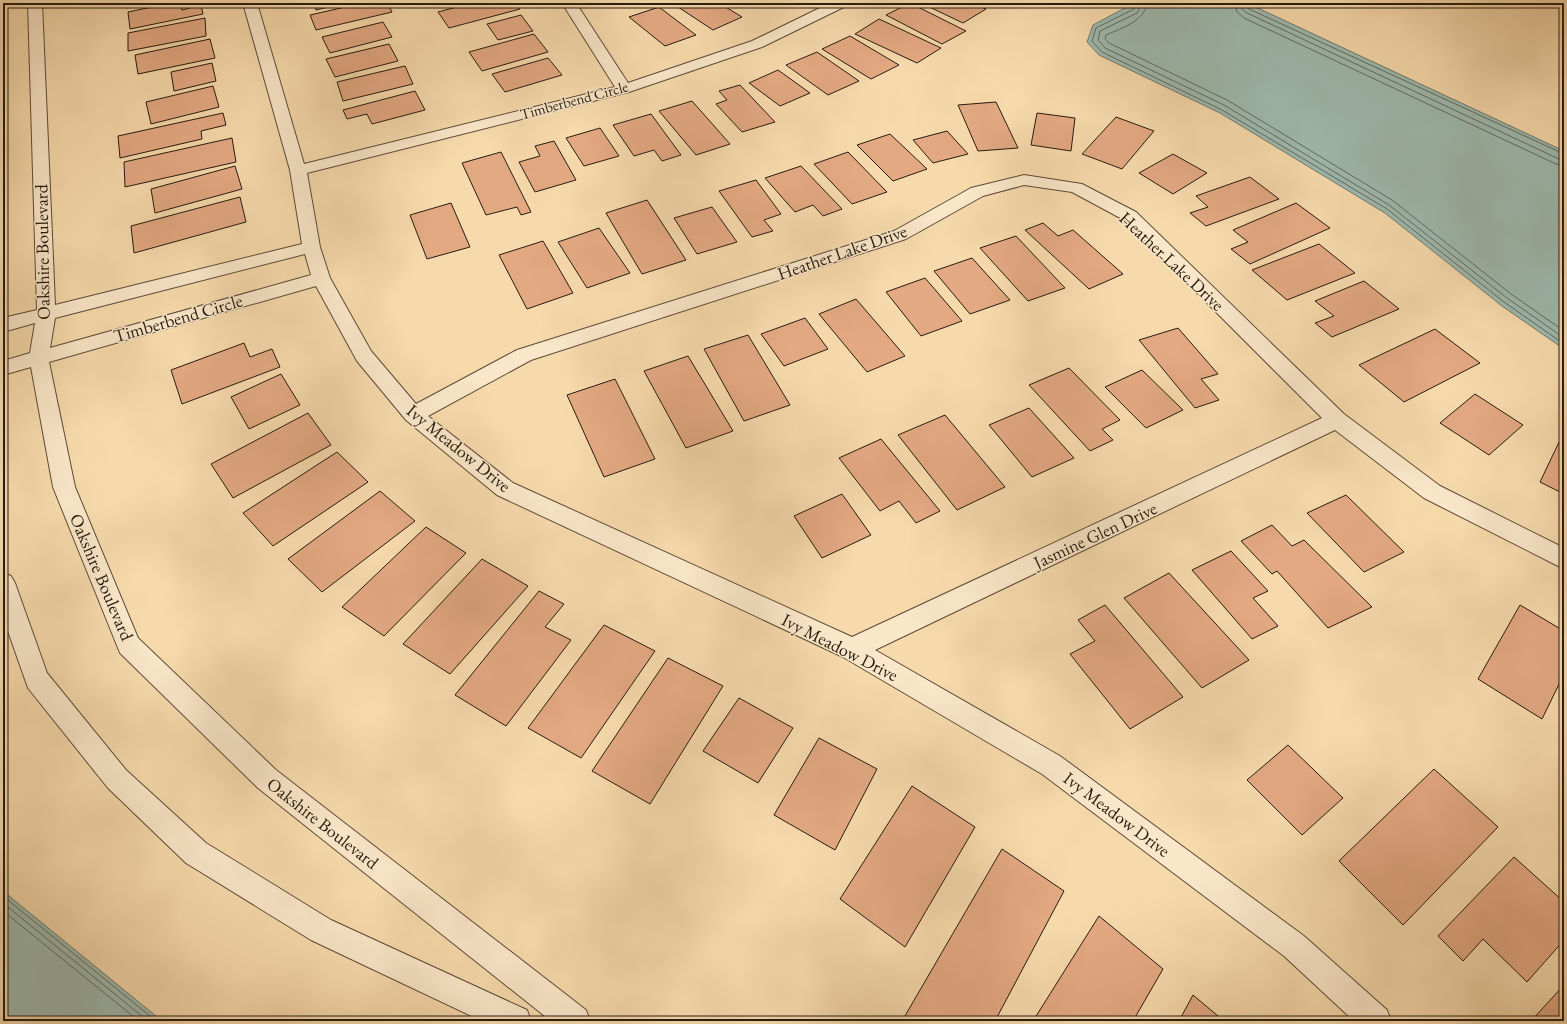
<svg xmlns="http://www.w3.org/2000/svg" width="1567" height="1024" font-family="'EB Garamond',serif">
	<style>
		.water { fill: #9ebaaf; stroke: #6e7a6f }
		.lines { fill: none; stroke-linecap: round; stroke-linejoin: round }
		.shore { stroke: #626a60; stroke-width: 1 }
		.building { fill: #e3a983; stroke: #271b10 }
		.minor-casing { stroke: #5b4b37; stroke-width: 2 }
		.minor { fill: #fae7c9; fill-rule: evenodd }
		.labels { text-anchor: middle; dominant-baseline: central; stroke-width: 3; stroke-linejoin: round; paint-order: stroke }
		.far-street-label { font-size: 15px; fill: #271b10; stroke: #fae7c9 }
		.street-label { font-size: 18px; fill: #271b10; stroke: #fae7c9 }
	</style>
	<rect width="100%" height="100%" fill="#f7daac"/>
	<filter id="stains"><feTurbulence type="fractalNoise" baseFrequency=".005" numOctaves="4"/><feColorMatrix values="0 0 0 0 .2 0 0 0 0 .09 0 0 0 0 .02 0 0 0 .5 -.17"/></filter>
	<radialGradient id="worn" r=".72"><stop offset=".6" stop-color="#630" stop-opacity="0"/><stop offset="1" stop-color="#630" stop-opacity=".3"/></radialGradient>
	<g class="water">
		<path d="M1134,3H1247L1564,151V349L1502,306L1385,213L1220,113L1099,55L1087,42L1093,25Z"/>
		<path d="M3,891L162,1021H3Z"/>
	</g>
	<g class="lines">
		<g class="shore">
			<path d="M1136,3L1134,9L1096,28L1092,41L1102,52L1222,110L1387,209L1504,302L1564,344"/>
			<path d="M1142,3L1137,13L1100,31L1098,40L1105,48L1224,105L1389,205L1507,298L1564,338"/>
			<path d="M1148,3C1143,22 1122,28 1106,35L1105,39L1109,43L1227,100L1392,200L1511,294L1564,331"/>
			<path d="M1235,3L1237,12L1244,18L1556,164L1564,166"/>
			<path d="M1241,3L1242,9L1247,13L1559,159H1564"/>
			<path d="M1246,3L1249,9L1564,154"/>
			<path d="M3,896L156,1021"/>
			<path d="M3,903L148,1021"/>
			<path d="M3,911L139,1021"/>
		</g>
	</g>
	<g class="building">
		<path d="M125,3H150L126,8Z"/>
		<path d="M171,3H180L182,10L201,5L203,14L130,29L128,12Z"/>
		<path d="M313,3H345L316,10Z"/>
		<path d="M363,3H387L392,12L316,30L310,15Z"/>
		<path d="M472,3H515L520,9L449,28L438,12Z"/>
		<path d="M672,3H719L742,17L713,30Z"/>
		<path d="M910,3L966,31L942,44L886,15Z"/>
		<path d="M921,3H972L986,9L963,23Z"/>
		<path d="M659,7L696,35L665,46L629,17Z"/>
		<path d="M521,15L533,31L498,40L487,24Z"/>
		<path d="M205,18L206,36L128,51V33Z"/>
		<path d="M879,19L941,48L917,63L855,34Z"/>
		<path d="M383,22L392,37L330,53L322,37Z"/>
		<path d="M534,34L548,52L482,71L469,52Z"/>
		<path d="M850,36L899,65L871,79L822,49Z"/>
		<path d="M210,39L215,58L138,74L135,55Z"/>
		<path d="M389,44L398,61L335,77L326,59Z"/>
		<path d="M817,52L859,81L828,95L786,65Z"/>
		<path d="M548,58L562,75L505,92L492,74Z"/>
		<path d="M212,63L216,81L174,91L171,72Z"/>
		<path d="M405,66L413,84L343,101L337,82Z"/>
		<path d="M778,70L810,93L780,106L749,83Z"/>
		<path d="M740,85L775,122L742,132L716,104L727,100L719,91Z"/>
		<path d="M213,86L219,107L151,124L146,102Z"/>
		<path d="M415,91L425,110L372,124L367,114L347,119L343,110Z"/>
		<path d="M692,101L730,144L696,155L659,111Z"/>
		<path d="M996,102L1018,148L978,151L958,105Z"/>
		<path d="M223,113L226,125L201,131L202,139L120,158L118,136Z"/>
		<path d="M1037,113L1075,118L1071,151L1031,145Z"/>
		<path d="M651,114L681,155L662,161L654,150L634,156L613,125Z"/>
		<path d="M1116,117L1154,131L1122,169L1082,154Z"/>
		<path d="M600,128L619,156L584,166L566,138Z"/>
		<path d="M947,131L968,154L933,163L913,140Z"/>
		<path d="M890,134L927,169L893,181L857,145Z"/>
		<path d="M232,138L236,162L125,187L124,162Z"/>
		<path d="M554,141L576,180L535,192L519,162L540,156L535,146Z"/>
		<path d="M501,152L531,212L521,215L517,207L486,215L462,163Z"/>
		<path d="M848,152L887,192L852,204L814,164Z"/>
		<path d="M1173,154L1207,173L1173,194L1139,173Z"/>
		<path d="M235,166L242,189L155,213L151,189Z"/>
		<path d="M801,166L842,209L823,216L813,205L795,212L765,178Z"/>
		<path d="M1250,177L1279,199L1206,226L1190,213L1208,207L1196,196Z"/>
		<path d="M756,180L781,214L764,220L773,231L752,237L719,191Z"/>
		<path d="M240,197L246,222L134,253L131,226Z"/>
		<path d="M647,200L686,260L642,274L606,213Z"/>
		<path d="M451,203L470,247L427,259L410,215Z"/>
		<path d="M1296,203L1330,228L1250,264L1231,249L1248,242L1233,230Z"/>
		<path d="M712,207L737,242L697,254L674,218Z"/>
		<path d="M1043,223L1058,236L1073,230L1123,274L1089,289L1025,230Z"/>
		<path d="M599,228L630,273L587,288L558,242Z"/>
		<path d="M1016,236L1065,288L1028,301L980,248Z"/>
		<path d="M543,241L573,293L527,309L499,255Z"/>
		<path d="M1319,244L1355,273L1287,300L1252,270Z"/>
		<path d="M972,258L1010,300L970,314L934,271Z"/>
		<path d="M925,278L962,321L921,336L886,292Z"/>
		<path d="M1364,281L1399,309L1332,337L1315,323L1334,316L1315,301Z"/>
		<path d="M856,299L905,356L867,372L819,314Z"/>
		<path d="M805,318L828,349L784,366L761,334Z"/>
		<path d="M1178,328L1218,374L1201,379L1219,400L1195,408L1139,340Z"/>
		<path d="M1435,329L1480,363L1404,402L1359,365Z"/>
		<path d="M748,335L790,405L744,421L704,349Z"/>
		<path d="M244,343L250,357L272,349L280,367L182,404L171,370Z"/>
		<path d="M688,356L733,431L686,448L644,371Z"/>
		<path d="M1069,368L1120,420L1102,429L1113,440L1090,451L1029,385Z"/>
		<path d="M1142,370L1183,410L1146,428L1105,387Z"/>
		<path d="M281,374L300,405L249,429L231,397Z"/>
		<path d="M615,379L655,459L604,477L567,395Z"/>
		<path d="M1475,394L1523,425L1489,455L1440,423Z"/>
		<path d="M1029,408L1074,458L1032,477L989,425Z"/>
		<path d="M308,413L331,445L233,498L211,464Z"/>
		<path d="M945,415L1005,487L957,510L898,435Z"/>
		<path d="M881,439L940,511L916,523L899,501L880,511L839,458Z"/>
		<path d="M1560,440L1564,442V494L1540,482Z"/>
		<path d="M337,452L368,482L273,546L243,513Z"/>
		<path d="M380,491L415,521L322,592L288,559Z"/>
		<path d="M842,494L871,535L822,558L794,516Z"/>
		<path d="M1346,495L1404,552L1364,572L1307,513Z"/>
		<path d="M1272,525L1292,546L1304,540L1372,607L1328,628L1277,571L1272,574L1241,541Z"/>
		<path d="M426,527L466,553L384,636L342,607Z"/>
		<path d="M1231,551L1268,591L1253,598L1278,626L1252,639L1192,570Z"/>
		<path d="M482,559L528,586L450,674L403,644Z"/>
		<path d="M1169,573L1249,660L1202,688L1124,598Z"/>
		<path d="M539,591L564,604L545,627L571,640L506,726L455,695Z"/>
		<path d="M1105,605L1183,697L1130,729L1070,654L1095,641L1078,620Z"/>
		<path d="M1520,605L1564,631V674L1542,719L1478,679Z"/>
		<path d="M604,625L655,651L581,758L528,728Z"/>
		<path d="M668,658L723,686L650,804L592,771Z"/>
		<path d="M739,698L793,728L758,783L703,751Z"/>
		<path d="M819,738L877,769L835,850L774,815Z"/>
		<path d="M1288,745L1343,798L1302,835L1247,780Z"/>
		<path d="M1434,769L1498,827L1403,925L1339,861Z"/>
		<path d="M912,786L975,827L905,947L840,899Z"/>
		<path d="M1002,849L1064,891L995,1021H902Z"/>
		<path d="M1514,857L1564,902V940L1527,982L1483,939L1463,961L1438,936Z"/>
		<path d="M1099,916L1163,969L1133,1021H1033Z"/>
		<path d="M1564,985V1021H1531Z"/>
		<path d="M1193,995L1224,1021H1179Z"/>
	</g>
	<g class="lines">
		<defs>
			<g id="minor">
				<path d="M28,3H42L55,305L302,244L290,170L243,3H257L304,164L615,87L562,3H576L628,83L752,41L830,3H848L846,6L762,47L629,92L307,173L320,247L330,278L371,351L416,404L517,350L894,231L971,188L1024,175L1082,184L1136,212L1344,414L1440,486L1564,548V569L1424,498L1335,430L875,650L1060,756L1304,936L1387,1010L1391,1021H1354L1284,956L1042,774L843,657L497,495L406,420L357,361L316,286L49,362L75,487L138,638L276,770L586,1010L590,1021H551L258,788L120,653L53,487L31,367L3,375V361L30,353L35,323L3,332V318L37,310ZM1024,185L1072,192L1124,220L1322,418L852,637L513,483L428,416L531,360L906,239L983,196ZM305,254L311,275L50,348L55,318Z"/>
				<path d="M3,573L11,576L15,583L47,673L126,770L206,843L331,920L527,1010L531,1021H482L311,940L186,863L108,788L28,688L3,617Z"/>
			</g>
		</defs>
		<use href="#minor" class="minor-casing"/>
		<use href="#minor" class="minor"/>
	</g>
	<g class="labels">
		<g class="far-street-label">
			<text transform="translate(574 100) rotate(-15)">Timberbend Circle</text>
		</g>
		<g class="street-label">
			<text transform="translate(42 252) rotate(-91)">Oakshire Boulevard</text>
			<text transform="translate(842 252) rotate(-19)">Heather Lake Drive</text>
			<text transform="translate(1172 261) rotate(43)">Heather Lake Drive</text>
			<text transform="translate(178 318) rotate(-16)">Timberbend Circle</text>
			<text transform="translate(459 448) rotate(39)">Ivy Meadow Drive</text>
			<text transform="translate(1095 535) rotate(-25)">Jasmine Glen Drive</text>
			<text transform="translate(102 577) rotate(67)">Oakshire Boulevard</text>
			<text transform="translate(840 647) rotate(27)">Ivy Meadow Drive</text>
			<text transform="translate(1117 814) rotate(37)">Ivy Meadow Drive</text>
			<text transform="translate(323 823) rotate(38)">Oakshire Boulevard</text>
		</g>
	</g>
	<rect width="1567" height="1024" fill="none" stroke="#f7daac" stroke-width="16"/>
	<rect x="4" y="4" width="1559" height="1016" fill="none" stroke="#271b10" stroke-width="2"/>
	<rect x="8" y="8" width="1551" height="1008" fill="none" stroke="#271b10"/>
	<rect width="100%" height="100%" filter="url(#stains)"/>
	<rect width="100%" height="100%" fill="url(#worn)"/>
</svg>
